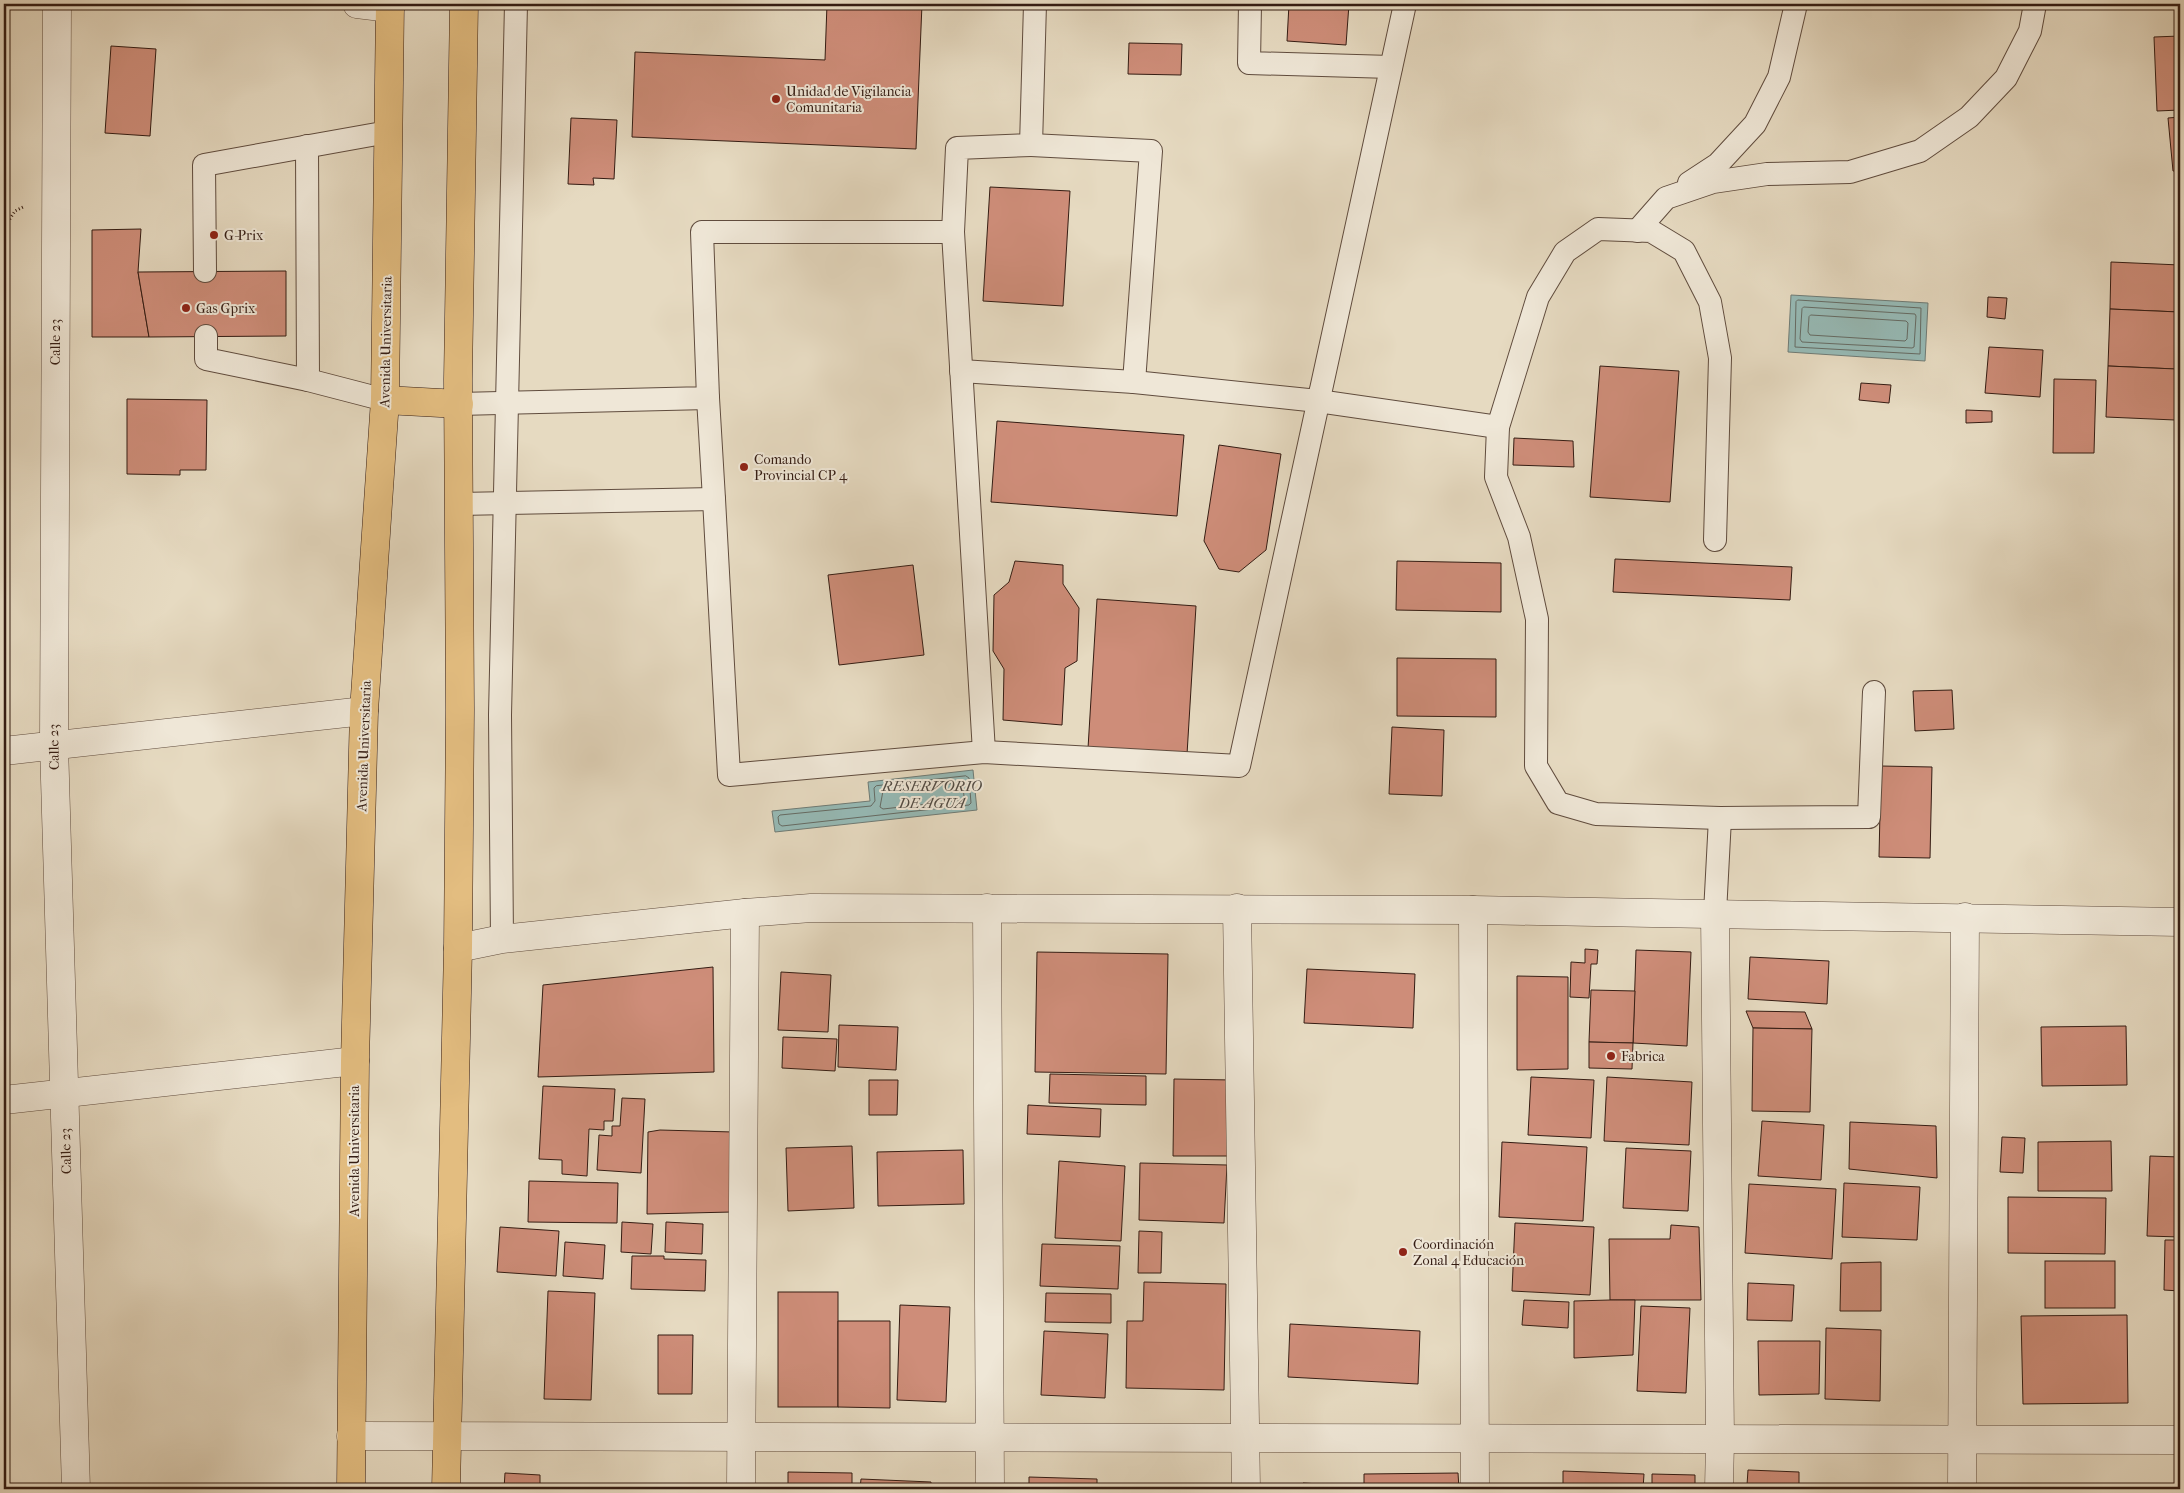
<svg xmlns="http://www.w3.org/2000/svg" width="2184" height="1493" font-family="'IM FELL French Canon',serif">
	<style>
		.water { fill: #96bab6; stroke: #6f7b75 }
		.lines { fill: none; stroke-linecap: round; stroke-linejoin: round }
		.shore { stroke: #656b64; stroke-width: 1 }
		.building { fill: #ce8d79; stroke: #341c13 }
		.service-casing { stroke: #604c3e; stroke-width: 24 }
		.minor-casing { stroke: #604c3e; stroke-width: 29 }
		.primary-casing { stroke: #341c13; stroke-width: 29 }
		.path { stroke: #341c13; stroke-width: 3; stroke-dasharray: 1 2.5; stroke-linecap: butt }
		.service { stroke: #efe7d7; stroke-width: 22 }
		.minor { stroke: #efe7d7; stroke-width: 28 }
		.primary { stroke: #e3bd80; stroke-width: 28 }
		.poi-dot { fill: #8f2418; stroke: #efe7d7; stroke-width: 2 }
		.labels { text-anchor: middle; dominant-baseline: central; stroke-width: 4; stroke-linejoin: round; paint-order: stroke }
		.poi-label { font-size: 14px; fill: #341c13; stroke: #efe7d7; text-anchor: start }
		.street-label { font-size: 14px; fill: #341c13; stroke: #efe7d7 }
		.water-label { font-size: 15px; font-style: italic; fill: #514b44; stroke: #efe7d7 }
	</style>
	<rect width="100%" height="100%" fill="#e6dac1"/>
	<filter id="stains"><feTurbulence type="fractalNoise" baseFrequency=".004" numOctaves="4"/><feColorMatrix values="0 0 0 0 .2 0 0 0 0 .09 0 0 0 0 .02 0 0 0 .5 -.17"/></filter>
	<radialGradient id="worn" r=".72"><stop offset=".6" stop-color="#630" stop-opacity="0"/><stop offset="1" stop-color="#630" stop-opacity=".3"/></radialGradient>
	<g class="water">
		<path d="M1791,295L1928,303L1925,361L1788,352Z"/>
		<path d="M973,770L977,810L775,832L772,811L870,801L868,782Z"/>
	</g>
	<g class="lines">
		<g class="shore">
			<path d="M1798,300L1921,308L1920,354L1795,347L1796,302Z"/>
			<path d="M1804,307L1915,314L1916,316L1914,347L1912,348L1802,342L1800,339L1802,309Z"/>
			<path d="M1811,315L1906,321L1908,323L1907,339L1905,341L1810,335L1808,332L1809,317Z"/>
			<path d="M966,776L969,778L971,803L969,805L782,826L779,824L778,817L780,815L871,806L875,801L874,788L876,786Z"/>
			<path d="M960,783L963,785L964,797L963,800L883,809L880,807L883,791Z"/>
		</g>
	</g>
	<g class="building">
		<path d="M827,4H922L916,149L632,137L635,52L825,60Z"/>
		<path d="M1289,4H1349L1346,45L1287,41Z"/>
		<path d="M2180,36V110L2157,111L2154,37Z"/>
		<path d="M1129,43L1182,44L1181,75L1128,74Z"/>
		<path d="M111,46L156,49L150,136L105,133Z"/>
		<path d="M2180,117V171H2173L2168,118Z"/>
		<path d="M571,118L617,120L614,179L593,178L594,185L568,184Z"/>
		<path d="M990,187L1070,191L1063,306L983,301Z"/>
		<path d="M141,229L138,272L149,337H92V230Z"/>
		<path d="M2111,262L2180,265L2179,312L2110,309Z"/>
		<path d="M286,271V336L149,337L138,272Z"/>
		<path d="M1988,297L2007,298L2005,319L1987,317Z"/>
		<path d="M2110,309L2179,312L2176,369L2108,366Z"/>
		<path d="M1989,347L2043,350L2040,397L1985,393Z"/>
		<path d="M1600,366L1679,371L1670,502L1590,497Z"/>
		<path d="M2108,366L2176,369L2175,420L2106,417Z"/>
		<path d="M2054,379L2096,380L2094,453H2053Z"/>
		<path d="M1861,383L1891,385L1889,403L1859,400Z"/>
		<path d="M127,399L207,400L206,470H180V475L127,474Z"/>
		<path d="M1966,410L1992,411V422L1966,423Z"/>
		<path d="M997,421L1184,435L1177,516L991,502Z"/>
		<path d="M1514,438L1573,441L1574,467L1513,465Z"/>
		<path d="M1219,445L1281,454L1266,550L1239,572L1219,569L1204,541Z"/>
		<path d="M1615,559L1792,567L1790,600L1613,592Z"/>
		<path d="M1015,561L1063,565V584L1079,608L1077,661L1065,668L1062,725L1003,720L1004,669L993,651L994,595L1009,582Z"/>
		<path d="M1397,561L1501,563V612L1396,610Z"/>
		<path d="M913,565L924,655L839,665L828,575Z"/>
		<path d="M1097,599L1196,606L1186,771L1087,765Z"/>
		<path d="M1397,658L1496,659V717L1397,716Z"/>
		<path d="M1952,690L1954,729L1915,731L1913,691Z"/>
		<path d="M1392,727L1444,730L1442,796L1389,794Z"/>
		<path d="M1881,766L1932,767L1930,858L1879,857Z"/>
		<path d="M1585,949L1598,950L1597,964H1591L1589,998L1570,997L1571,962L1585,963Z"/>
		<path d="M1636,950L1691,952L1687,1046L1633,1043Z"/>
		<path d="M1037,952L1168,954L1166,1074L1035,1072Z"/>
		<path d="M1750,957L1829,961L1827,1004L1748,999Z"/>
		<path d="M713,967L714,1072L538,1077L543,985Z"/>
		<path d="M1307,969L1415,974L1413,1028L1304,1023Z"/>
		<path d="M781,972L831,975L828,1032L778,1030Z"/>
		<path d="M1517,976L1568,977V1069L1517,1070Z"/>
		<path d="M1591,990L1635,991L1633,1043L1589,1042Z"/>
		<path d="M1746,1011L1805,1012L1812,1029L1753,1028Z"/>
		<path d="M839,1025L898,1027L896,1070L838,1067Z"/>
		<path d="M2126,1026L2127,1085L2042,1086L2041,1027Z"/>
		<path d="M1753,1028L1812,1029L1810,1112L1752,1111Z"/>
		<path d="M783,1037L837,1039L835,1071L782,1068Z"/>
		<path d="M1589,1042L1633,1043L1632,1069L1589,1068Z"/>
		<path d="M1050,1074L1146,1076V1105L1049,1103Z"/>
		<path d="M1531,1077L1594,1080L1591,1138L1528,1135Z"/>
		<path d="M1607,1077L1692,1082L1689,1145L1604,1141Z"/>
		<path d="M1174,1079L1232,1080L1231,1156H1173Z"/>
		<path d="M869,1080H898L897,1115H869Z"/>
		<path d="M543,1086L615,1089L613,1121H604V1130L589,1129L587,1176L562,1174V1160L539,1159Z"/>
		<path d="M622,1098L645,1099L641,1173L597,1170L599,1135L612,1136V1126H620Z"/>
		<path d="M1028,1105L1101,1109L1100,1137L1027,1134Z"/>
		<path d="M1762,1121L1824,1125L1821,1180L1758,1176Z"/>
		<path d="M1850,1122L1936,1126L1937,1178L1849,1169Z"/>
		<path d="M660,1130L733,1132L732,1212L647,1214L648,1132Z"/>
		<path d="M2002,1137L2025,1138L2023,1173L2000,1172Z"/>
		<path d="M2111,1141L2112,1191H2038V1142Z"/>
		<path d="M1502,1142L1587,1147L1583,1221L1499,1217Z"/>
		<path d="M852,1146L854,1208L788,1211L786,1148Z"/>
		<path d="M1626,1148L1691,1151L1688,1211L1623,1208Z"/>
		<path d="M963,1150L964,1204L878,1206L877,1152Z"/>
		<path d="M2150,1156L2180,1157V1237L2147,1236Z"/>
		<path d="M1059,1161L1125,1166L1121,1241L1055,1238Z"/>
		<path d="M1140,1163L1227,1165L1224,1223L1139,1220Z"/>
		<path d="M529,1181L618,1183L617,1223L528,1222Z"/>
		<path d="M1844,1183L1920,1187L1917,1240L1842,1237Z"/>
		<path d="M1749,1184L1836,1189L1832,1259L1745,1253Z"/>
		<path d="M2008,1197L2106,1198L2105,1254L2008,1253Z"/>
		<path d="M622,1222L653,1224L651,1254L621,1252Z"/>
		<path d="M666,1222L703,1224L702,1254L665,1252Z"/>
		<path d="M1515,1223L1594,1227L1590,1295L1512,1291Z"/>
		<path d="M1671,1225L1699,1227L1701,1300H1610L1609,1239H1670Z"/>
		<path d="M500,1227L559,1231L556,1276L497,1272Z"/>
		<path d="M1139,1231L1162,1232L1161,1273H1138Z"/>
		<path d="M2165,1240H2180V1291L2164,1290Z"/>
		<path d="M565,1242L605,1245L603,1279L563,1276Z"/>
		<path d="M1042,1244L1120,1246L1118,1289L1040,1286Z"/>
		<path d="M632,1256H664V1259L706,1260L705,1291L631,1289Z"/>
		<rect x="2045" y="1261" width="70" height="47"/>
		<path d="M1881,1262V1311H1840L1841,1263Z"/>
		<path d="M1144,1282L1226,1284L1224,1390L1126,1388L1127,1321H1143Z"/>
		<path d="M1748,1283L1794,1285L1792,1321L1747,1320Z"/>
		<path d="M548,1291L595,1293L591,1400L544,1399Z"/>
		<rect x="778" y="1292" width="60" height="115"/>
		<path d="M1046,1293L1111,1294V1323L1045,1322Z"/>
		<path d="M1524,1300L1569,1302L1568,1328L1522,1325Z"/>
		<path d="M1610,1300H1635L1633,1355L1574,1358V1301Z"/>
		<path d="M900,1305L950,1307L946,1402L897,1400Z"/>
		<path d="M1641,1306L1690,1308L1686,1393L1637,1391Z"/>
		<path d="M2127,1315L2128,1403L2023,1404L2021,1316Z"/>
		<path d="M838,1321H890V1408L838,1407Z"/>
		<path d="M1290,1324L1420,1331L1418,1384L1288,1377Z"/>
		<path d="M1826,1328L1881,1330L1880,1401L1825,1399Z"/>
		<path d="M1044,1331L1108,1334L1105,1398L1041,1395Z"/>
		<path d="M658,1335H693L692,1394H658Z"/>
		<path d="M1758,1341H1820L1819,1394L1759,1395Z"/>
		<path d="M1748,1470L1799,1472V1487L1747,1485Z"/>
		<path d="M1563,1471L1644,1474L1643,1489H1563Z"/>
		<path d="M788,1472L852,1473V1489H788Z"/>
		<path d="M505,1473L540,1475V1489H504Z"/>
		<path d="M1458,1473L1459,1489H1364V1474Z"/>
		<path d="M1652,1474L1695,1475V1489H1652Z"/>
		<path d="M1029,1477L1097,1479V1489H1029Z"/>
		<path d="M861,1479L931,1482V1489H860Z"/>
		<path d="M1303,1483L1355,1486V1489H1303Z"/>
	</g>
	<g class="lines">
		<defs>
			<g id="service">
				<path d="M1250,4L1249,63L1391,67"/>
				<path d="M1031,145L1151,151L1134,382"/>
				<path d="M307,146L308,380"/>
				<path d="M1689,183L1718,164L1755,124L1779,77L1796,4"/>
				<path d="M1637,231L1666,198L1713,182L1767,174L1850,172L1920,151L1969,117L2006,78L2030,31L2035,4"/>
				<path d="M953,232L957,148L1031,145L1035,4"/>
				<path d="M205,271L204,165L388,132"/>
				<path d="M206,336V359L308,380L385,400"/>
				<path d="M961,371L1134,382L1318,401L1320,393"/>
				<path d="M708,398L714,499"/>
				<path d="M1318,401L1498,427"/>
				<path d="M459,404L708,398L702,232H953L984,752"/>
				<path d="M459,504L714,499L729,775L984,752L1239,766L1405,4"/>
				<path d="M1715,540L1720,358L1710,302L1684,251L1651,231L1598,229L1565,252L1538,297L1498,427L1496,477L1519,537L1537,619L1536,766L1558,803L1596,814L1720,818L1869,817L1874,692"/>
				<path d="M1715,913L1720,818"/>
				<path d="M502,939L500,715L516,4"/>
			</g>
			<g id="minor">
				<path d="M57,4L54,745L76,1489"/>
				<path d="M357,4L390,8"/>
				<path d="M4,751L364,711"/>
				<path d="M987,908L990,1489"/>
				<path d="M1237,908L1246,1489"/>
				<path d="M1473,910L1475,1489"/>
				<path d="M1715,913L1720,1440L1719,1489"/>
				<path d="M458,948L502,939L745,913L811,908L1473,910L2180,922"/>
				<path d="M4,1100L355,1061"/>
				<path d="M351,1436L2180,1440"/>
				<path d="M741,1489L745,913"/>
				<path d="M1962,1489L1965,917"/>
			</g>
			<g id="primary">
				<path d="M385,400L459,404"/>
				<path d="M351,1489L355,1061L364,711L385,400L390,4"/>
				<path d="M446,1489L458,948L460,710L458,379L464,4"/>
			</g>
		</defs>
		<use href="#service" class="service-casing"/>
		<use href="#minor" class="minor-casing"/>
		<use href="#primary" class="primary-casing"/>
		<path class="path" d="M4,228L15,211L23,207"/>
		<use href="#service" class="service"/>
		<use href="#minor" class="minor"/>
		<use href="#primary" class="primary"/>
	</g>
	<g class="poi-dot">
		<circle cx="776" cy="99" r="5"/>
		<circle cx="214" cy="235" r="5"/>
		<circle cx="186" cy="308" r="5"/>
		<circle cx="744" cy="467" r="5"/>
		<circle cx="1611" cy="1056" r="5"/>
		<circle cx="1403" cy="1252" r="5"/>
	</g>
	<g class="labels">
		<g class="poi-label">
			<text x="786" y="91">Unidad de Vigilancia<tspan x="786" dy="16">Comunitaria</tspan></text>
			<text x="224" y="235">G-Prix</text>
			<text x="196" y="308">Gas Gprix</text>
			<text x="754" y="459">Comando<tspan x="754" dy="16">Provincial CP 4</tspan></text>
			<text x="1621" y="1056">Fabrica</text>
			<text x="1413" y="1244">Coordinación<tspan x="1413" dy="16">Zonal 4 Educación</tspan></text>
		</g>
		<g class="street-label">
			<text transform="translate(55 342) rotate(-90)">Calle 23</text>
			<text transform="translate(386 342) rotate(-89)">Avenida Universitaria</text>
			<text transform="translate(364 746) rotate(-88)">Avenida Universitaria</text>
			<text transform="translate(54 747) rotate(-91)">Calle 23</text>
			<text transform="translate(66 1151) rotate(-92)">Calle 23</text>
			<text transform="translate(354 1151) rotate(-90)">Avenida Universitaria</text>
		</g>
		<g class="water-label">
			<text x="932" y="786">RESERVORIO<tspan x="932" dy="17">DE AGUA</tspan></text>
		</g>
	</g>
	<rect width="2184" height="1493" fill="none" stroke="#e6dac1" stroke-width="20"/>
	<rect x="5" y="5" width="2174" height="1483" fill="none" stroke="#341c13" stroke-width="2.5"/>
	<rect x="10" y="10" width="2164" height="1473" fill="none" stroke="#341c13"/>
	<rect width="100%" height="100%" filter="url(#stains)"/>
	<rect width="100%" height="100%" fill="url(#worn)"/>
</svg>
